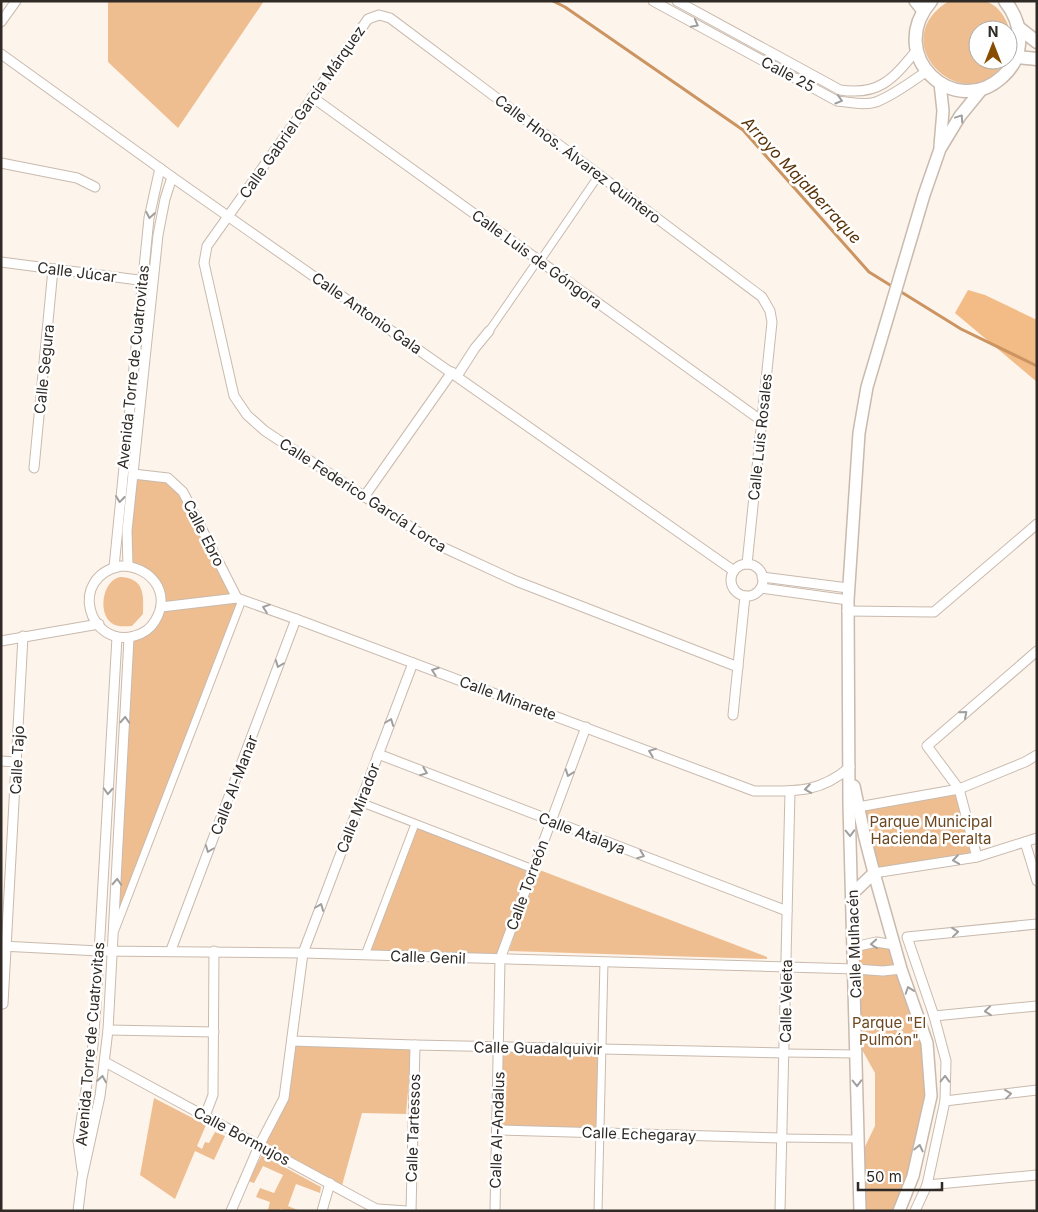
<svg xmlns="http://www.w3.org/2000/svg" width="1038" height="1212" font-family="Inter,sans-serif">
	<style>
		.green { fill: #eebe91 }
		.forest { fill: #f3bb85 }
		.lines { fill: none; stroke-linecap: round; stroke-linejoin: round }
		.stream { stroke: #cb9460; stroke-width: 3 }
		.pedestrian-casing { stroke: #c9baad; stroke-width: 9 }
		.minor-casing { stroke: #c9baad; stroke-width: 11 }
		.tertiary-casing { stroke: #c9baad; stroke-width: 14 }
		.secondary-casing { stroke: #c9baad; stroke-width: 15 }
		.pedestrian { stroke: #fff; stroke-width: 7 }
		.minor { stroke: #fff; stroke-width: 9 }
		.tertiary { stroke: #fff; stroke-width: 11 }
		.secondary { stroke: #fff; stroke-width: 12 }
		.oneway { stroke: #a19f9d }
		.labels { text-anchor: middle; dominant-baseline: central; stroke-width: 5; stroke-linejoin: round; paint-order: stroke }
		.street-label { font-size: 15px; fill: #2f2a25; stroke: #fff }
		.park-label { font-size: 15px; fill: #6c471f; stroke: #fff }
		.water-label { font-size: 16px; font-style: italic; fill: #573207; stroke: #fff }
	</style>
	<rect width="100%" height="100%" fill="#fdf4ec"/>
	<g class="green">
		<path d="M108,1H264L178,128L108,62Z"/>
		<path d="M949,1C960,1 973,0 984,1C1000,4 1011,25 1011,40C1011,45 1009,51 1008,55V30H978V60H1005C971,124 879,44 949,1Z"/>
		<path d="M133,474L168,478L183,492L242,600L114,933L129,638L138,635L158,616L157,585L128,566Z"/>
		<path d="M120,577C144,578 144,594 143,614L132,626C126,626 120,627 115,625C97,618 101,581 120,577Z"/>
		<path d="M959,789L977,857L874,873L858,807Z"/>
		<path d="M415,824L533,869L500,959L365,955Z"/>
		<path d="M537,869L767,957V959L509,951Z"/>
		<path d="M895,945L927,1043L931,1096L899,1211H860L859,1159L875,1126V1073L856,1039L854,947Z"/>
		<path d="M292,1041L412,1047L406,1114L362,1113L341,1189L259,1146L284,1098Z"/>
		<path d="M500,1047L602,1049L599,1133L497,1130Z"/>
		<path d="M154,1098L206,1125L197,1146L202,1149L205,1142L209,1143L215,1132L225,1136L214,1160L195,1151L175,1199L140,1175Z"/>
		<path d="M262,1155L321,1187L320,1193L296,1184L288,1206L300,1211H286L281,1209L279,1211L268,1210L270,1202L256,1197L260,1188L274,1193L283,1175L263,1166L254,1183L248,1181Z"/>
	</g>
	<path class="forest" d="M968,290L985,295L1037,320V382L955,313Z"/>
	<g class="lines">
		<path class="stream" d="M553,1L565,7L743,130L869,272L961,329L1037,366"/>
		<defs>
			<g id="pedestrian">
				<path d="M540,261L599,175"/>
				<path d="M489,331L538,260"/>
				<path d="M360,802L533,869"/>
				<path d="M115,930L242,600"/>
				<path d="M365,955L415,824"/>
				<path d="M785,1053L857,1054"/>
				<path d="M782,1138L859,1139"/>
				<path d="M598,1211L604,962"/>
			</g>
			<g id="minor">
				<path d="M653,1L837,101C850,102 864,106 876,102C894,95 911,82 927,71"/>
				<path d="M677,1L840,90C879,96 893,79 916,51"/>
				<path d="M1,22L16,1"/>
				<path d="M1,54L172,177L734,571"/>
				<path d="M312,97L762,421"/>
				<path d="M1,163L77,178L95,187"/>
				<path d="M1,262L146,281"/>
				<path d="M457,376L475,348L489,331"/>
				<path d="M34,468L53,269"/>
				<path d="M133,474L168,478L183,492L237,598"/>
				<path d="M364,497L452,372"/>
				<circle cx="747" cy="580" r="16"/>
				<path d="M121,566C151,566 172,593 155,621C151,628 143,634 134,636C89,648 67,577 121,566Z"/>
				<path d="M128,566L127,531L158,235L165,199L172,177"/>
				<path d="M114,567L149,218L160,168"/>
				<path d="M762,577L848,588"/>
				<path d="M761,588L848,600"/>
				<path d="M161,607L237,598L296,619L754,791C793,791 819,794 850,767"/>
				<path d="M847,611L934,612L1037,524"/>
				<path d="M1,641L99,624"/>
				<path d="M738,667L516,581L438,545L265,431L247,415L234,396L204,263L207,246L368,19L379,15L390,18L762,297L770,311L772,322L747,564"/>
				<path d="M733,715L745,596"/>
				<path d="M378,754L787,911"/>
				<path d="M1,761L17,762"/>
				<path d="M858,807L959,789L1025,762L1037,755"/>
				<path d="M1025,842L1037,881"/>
				<path d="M977,857L959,789L927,746L1037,651"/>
				<path d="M874,873L977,857L1037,838"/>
				<path d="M1,946L99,951L303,953L855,969L883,971L901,969"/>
				<path d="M854,947L876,942L895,945"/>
				<path d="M171,950L296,619"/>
				<path d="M3,1004L23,636"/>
				<path d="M934,1016L1037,1006"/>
				<path d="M108,1030L214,1032"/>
				<path d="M292,1041L415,1045L785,1053"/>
				<path d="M105,1062L380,1211"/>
				<path d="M945,1101L1037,1090"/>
				<path d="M205,1116L213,1095L214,951"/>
				<path d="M497,1130L782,1138"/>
				<path d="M82,1170L78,1141L93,1045L96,1006L117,637"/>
				<path d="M927,1185L1037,1175"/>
				<path d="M378,1209L407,1211"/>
				<path d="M78,1211L82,1178L100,1096L108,1030L129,638"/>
				<path d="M231,1211L259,1146L284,1098L303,953L413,663"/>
				<path d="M322,1211L330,1183"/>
				<path d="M411,1211L415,1045"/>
				<path d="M495,1211L500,959L586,727"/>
				<path d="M780,1211L790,791"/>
				<path d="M915,1211L927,1185L945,1101L946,1061L934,1016L907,937L1037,924"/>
			</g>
			<g id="tertiary">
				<path d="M915,1L923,11"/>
				<path d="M940,83L943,111L940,146"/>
				<path d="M854,786L865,838L874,873L901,969L927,1043L931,1096L913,1176L899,1211"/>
				<path d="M852,894L874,873"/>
				<path d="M860,1211L849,804L848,600L859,433L867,387L924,195L940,149L960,116L982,89"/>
			</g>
			<g id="secondary">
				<path d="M931,1C884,56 955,120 1002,77C1010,70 1016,61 1018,51C1022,32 1017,16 1005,1"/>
				<path d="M1019,28L1037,42"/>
				<path d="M1017,57L1037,59"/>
			</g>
		</defs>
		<use href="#pedestrian" class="pedestrian-casing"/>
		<use href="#minor" class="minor-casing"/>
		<use href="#tertiary" class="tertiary-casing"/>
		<use href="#secondary" class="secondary-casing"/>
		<use href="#pedestrian" class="pedestrian"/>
		<use href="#minor" class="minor"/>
		<use href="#tertiary" class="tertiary"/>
		<use href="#secondary" class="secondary"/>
	</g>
	<defs><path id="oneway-chevron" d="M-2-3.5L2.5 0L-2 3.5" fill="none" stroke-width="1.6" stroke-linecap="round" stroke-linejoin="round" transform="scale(1.25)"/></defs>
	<g class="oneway">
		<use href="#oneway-chevron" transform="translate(695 24) rotate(28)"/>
		<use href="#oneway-chevron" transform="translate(839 100) rotate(17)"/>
		<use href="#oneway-chevron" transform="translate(960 118) rotate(-56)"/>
		<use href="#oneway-chevron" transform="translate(150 215) rotate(100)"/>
		<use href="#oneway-chevron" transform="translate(120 499) rotate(96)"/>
		<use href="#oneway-chevron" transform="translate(266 608) rotate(-161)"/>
		<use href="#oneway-chevron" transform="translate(279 664) rotate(111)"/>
		<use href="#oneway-chevron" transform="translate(435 671) rotate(-160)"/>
		<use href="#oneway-chevron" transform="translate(964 714) rotate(-41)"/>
		<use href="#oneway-chevron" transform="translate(125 720) rotate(-87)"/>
		<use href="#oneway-chevron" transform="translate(390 722) rotate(-69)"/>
		<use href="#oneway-chevron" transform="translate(652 752) rotate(-159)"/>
		<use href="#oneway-chevron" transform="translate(424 772) rotate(21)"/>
		<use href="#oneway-chevron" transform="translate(569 773) rotate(110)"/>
		<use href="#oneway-chevron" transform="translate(808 789) rotate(171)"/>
		<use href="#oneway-chevron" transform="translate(108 791) rotate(93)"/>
		<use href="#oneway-chevron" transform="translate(850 833) rotate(88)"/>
		<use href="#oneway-chevron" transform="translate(209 849) rotate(111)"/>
		<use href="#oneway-chevron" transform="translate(641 855) rotate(21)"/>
		<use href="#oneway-chevron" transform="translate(956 860) rotate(171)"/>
		<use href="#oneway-chevron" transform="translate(117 882) rotate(-87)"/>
		<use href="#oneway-chevron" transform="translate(320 907) rotate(-69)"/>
		<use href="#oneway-chevron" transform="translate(955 932) rotate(-6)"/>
		<use href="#oneway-chevron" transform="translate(874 944) rotate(176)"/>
		<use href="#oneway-chevron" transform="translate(909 990) rotate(-109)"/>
		<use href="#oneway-chevron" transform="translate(988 1011) rotate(174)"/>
		<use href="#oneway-chevron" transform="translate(102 1079) rotate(-81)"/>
		<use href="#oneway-chevron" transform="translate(945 1079) rotate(-89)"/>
		<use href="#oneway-chevron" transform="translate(857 1083) rotate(89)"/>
		<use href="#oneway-chevron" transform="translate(1008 1094) rotate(-7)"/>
		<use href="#oneway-chevron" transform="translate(919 1148) rotate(-77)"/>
	</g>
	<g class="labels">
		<g class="street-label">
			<text transform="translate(788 74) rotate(28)">Calle 25</text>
			<text transform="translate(302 112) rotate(-55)">Calle Gabriel García Márquez</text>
			<text transform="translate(578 159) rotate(37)">Calle Hnos. Álvarez Quintero</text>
			<text transform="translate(537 259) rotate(36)">Calle Luis de Góngora</text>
			<text transform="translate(77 272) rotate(7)">Calle Júcar</text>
			<text transform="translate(367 313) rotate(35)">Calle Antonio Gala</text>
			<text transform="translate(133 367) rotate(-84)">Avenida Torre de Cuatrovitas</text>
			<text transform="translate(44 369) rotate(-84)">Calle Segura</text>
			<text transform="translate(760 437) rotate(-84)">Calle Luis Rosales</text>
			<text transform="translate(363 495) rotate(33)">Calle Federico García Lorca</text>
			<text transform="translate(204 533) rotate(63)">Calle Ebro</text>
			<text transform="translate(508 698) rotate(20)">Calle Minarete</text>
			<text transform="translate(17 760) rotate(-87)">Calle Tajo</text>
			<text transform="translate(234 785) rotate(-69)">Calle Al-Manar</text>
			<text transform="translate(358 808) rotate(-69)">Calle Mirador</text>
			<text transform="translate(582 833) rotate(21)">Calle Atalaya</text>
			<text transform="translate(527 885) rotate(-70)">Calle Torreón</text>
			<text transform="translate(854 944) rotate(-92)">Calle Mulhacén</text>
			<text transform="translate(428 957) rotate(2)">Calle Genil</text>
			<text transform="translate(786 1001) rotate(-89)">Calle Veleta</text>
			<text transform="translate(90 1044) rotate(-85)">Avenida Torre de Cuatrovitas</text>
			<text transform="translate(538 1048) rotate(1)">Calle Guadalquivir</text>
			<text transform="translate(413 1128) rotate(-88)">Calle Tartessos</text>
			<text transform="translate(497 1130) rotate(-88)">Calle Al-Andalus</text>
			<text transform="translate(639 1134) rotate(2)">Calle Echegaray</text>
			<text transform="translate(242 1136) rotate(28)">Calle Bormujos</text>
		</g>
		<g class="park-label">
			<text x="931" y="821">Parque Municipal<tspan x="931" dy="17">Hacienda Peralta</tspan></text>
			<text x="889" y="1022">Parque "El<tspan x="889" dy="17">Pulmón"</tspan></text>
		</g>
		<g class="water-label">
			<text transform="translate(802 180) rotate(47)">Arroyo Majalberraque</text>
		</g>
	</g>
	<rect width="1038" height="1212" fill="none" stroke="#2f2a25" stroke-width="5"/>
	<g transform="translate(993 45)"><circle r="24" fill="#ffffff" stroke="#acaaa8"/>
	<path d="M0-4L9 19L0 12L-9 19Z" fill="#874e01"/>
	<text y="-8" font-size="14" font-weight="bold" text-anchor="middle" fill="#2f2a25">N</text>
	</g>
	<path d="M858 1182v8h84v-8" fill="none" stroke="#2f2a25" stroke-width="2.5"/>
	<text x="866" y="1182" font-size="15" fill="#2f2a25" stroke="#ffffff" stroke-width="4" paint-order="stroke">50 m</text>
</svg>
